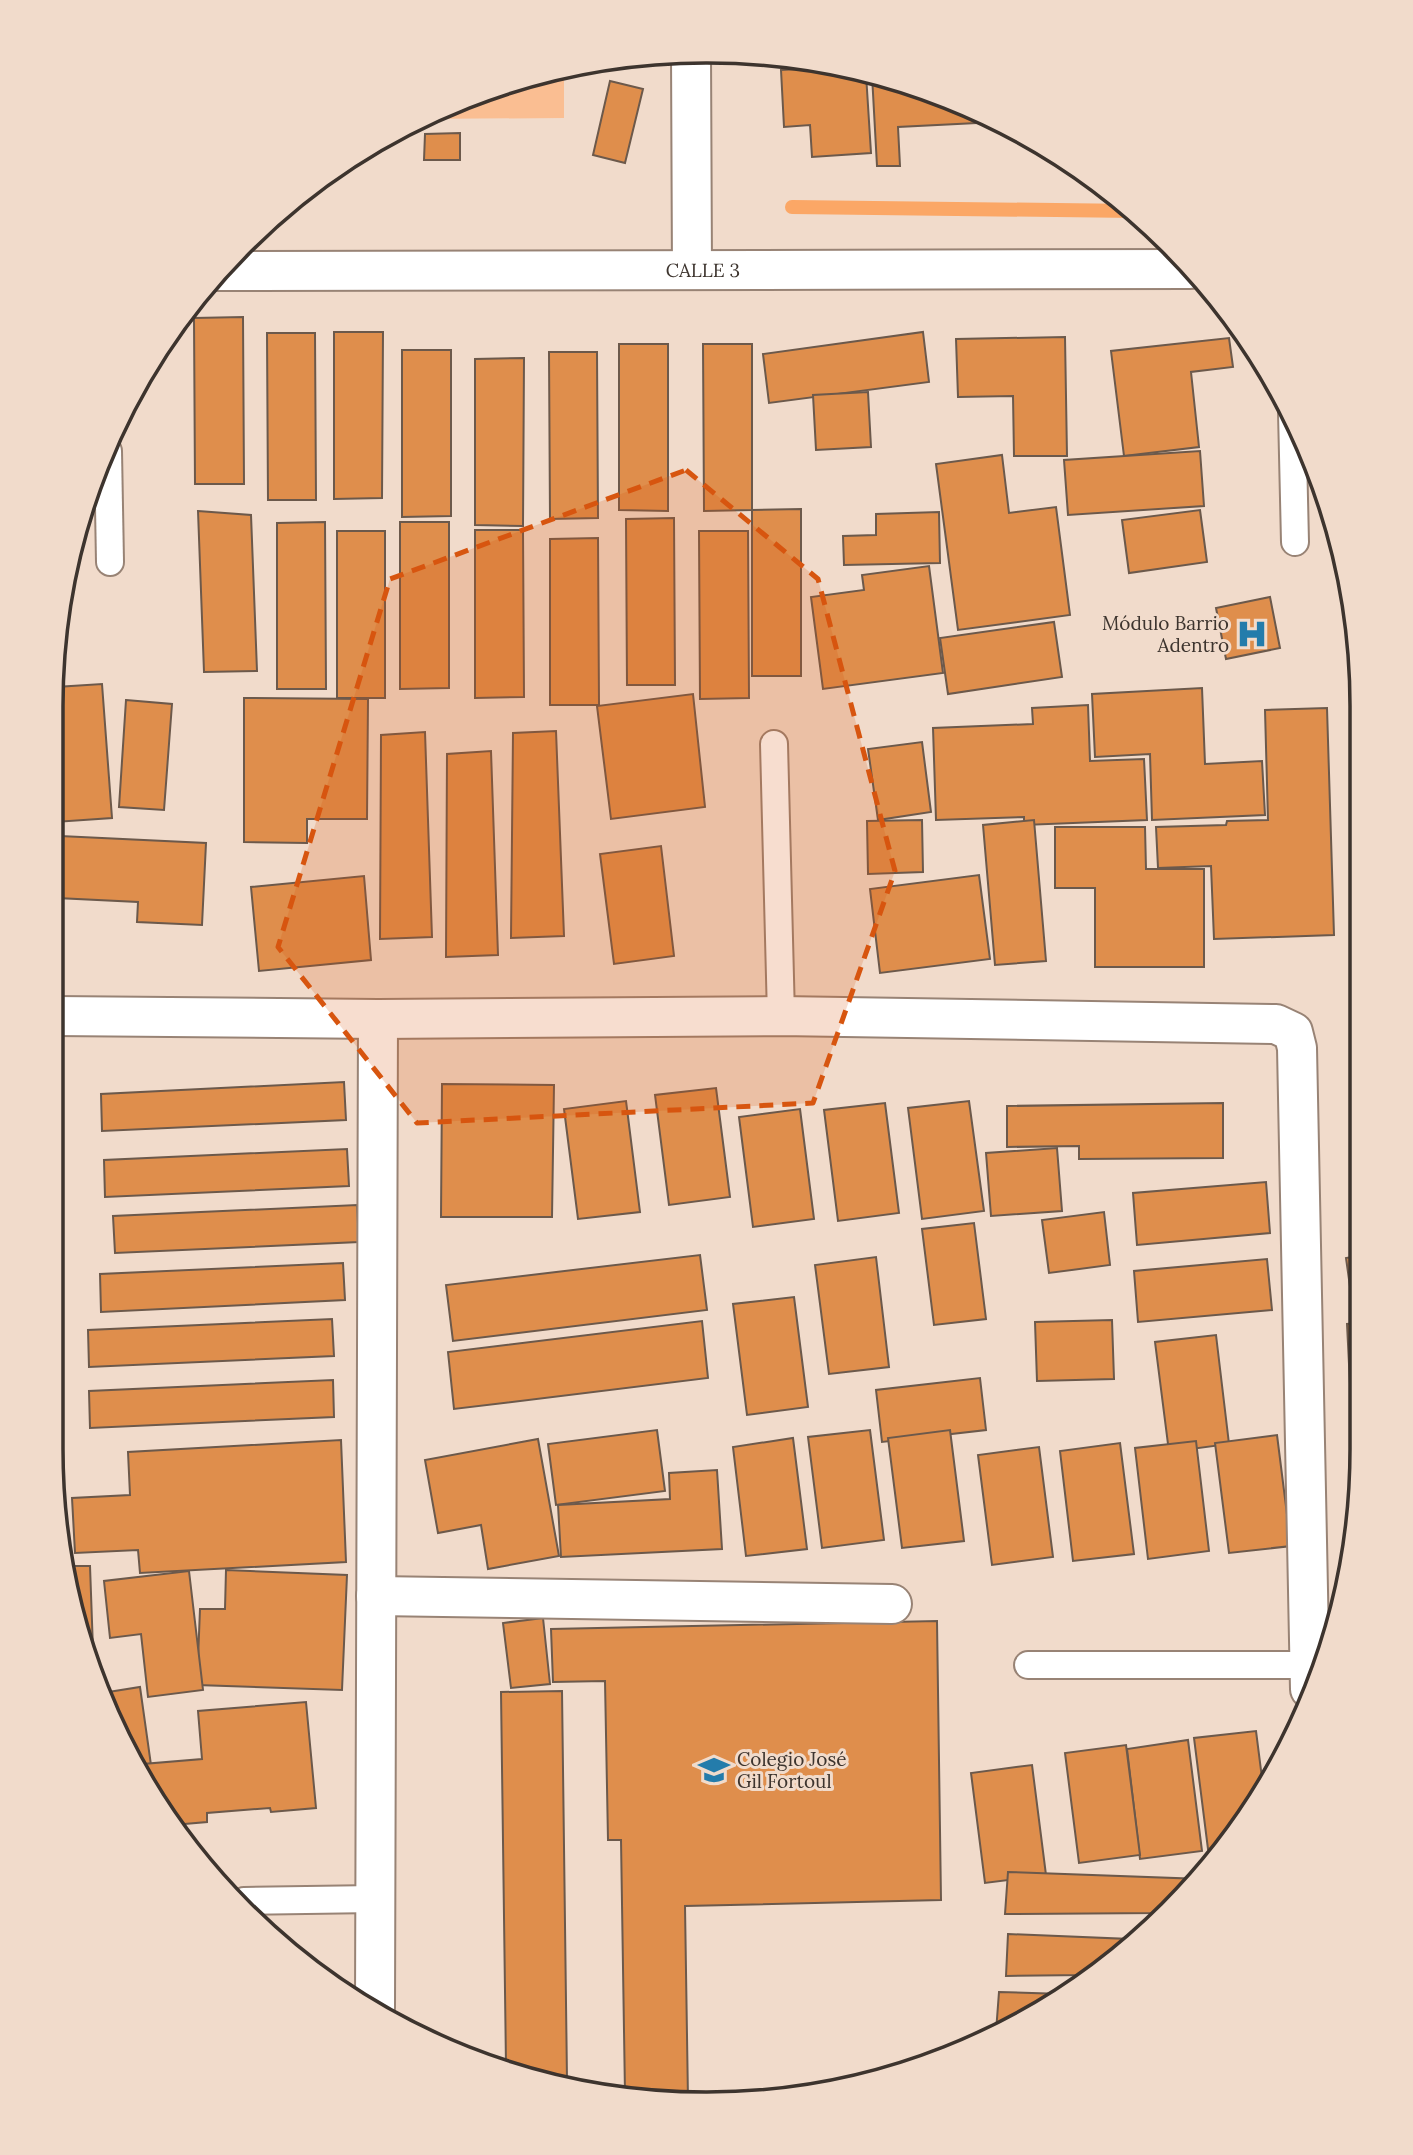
<svg xmlns="http://www.w3.org/2000/svg" width="1413" height="2155" font-family="Lora,serif">
	<style>
		.green { fill: #fabe92 }
		.lines { fill: none; stroke-linecap: round; stroke-linejoin: round }
		.stream { stroke: #fba766; stroke-width: 14 }
		.building { fill: #df8e4c; stroke: #6c594b; stroke-width: 2 }
		.lane-casing { stroke: #988375; stroke-width: 30 }
		.street-casing { stroke: #988375; stroke-width: 42 }
		.lane { stroke: #fff; stroke-width: 26 }
		.street { stroke: #fff; stroke-width: 38 }
		.marked { fill: #d7550f; fill-opacity: 0.2; stroke: #d7550f; stroke-width: 5; stroke-dasharray: 14 9; stroke-linejoin: round }
		.labels { text-anchor: middle; dominant-baseline: central; stroke-width: 6; stroke-linejoin: round; paint-order: stroke }
		.street-label { font-size: 19px; fill: #3d342e; stroke: #f1dbcb }
		.poi-label { font-size: 19px; fill: #3d342e; stroke: #f1dbcb; text-anchor: end }
		.rim { fill: none; stroke: #3d342e; stroke-width: 3.5 }
	</style>
	<rect width="100%" height="100%" fill="#f1dbcb"/>
	<path class="green" d="M564,69V118L416,119L537,73Z"/>
	<g class="lines">
		<path class="stream" d="M792,207L1136,211"/>
	</g>
	<g class="building">
		<path d="M755,55L792,56L819,63H755Z"/>
		<path d="M836,67L866,74L871,153L812,157L810,125L784,127L781,70Z"/>
		<path d="M872,75L918,86L997,122L898,127L900,166H877Z"/>
		<path d="M610,81L643,89L625,163L593,155Z"/>
		<path d="M460,133V160H424L425,134Z"/>
		<path d="M243,317L244,484H195L194,318Z"/>
		<path d="M334,332H383L382,498L334,499Z"/>
		<path d="M923,332L929,382L769,403L763,354Z"/>
		<path d="M267,333H315L316,500H268Z"/>
		<path d="M1065,337L1067,456H1014L1013,396L958,397L956,339Z"/>
		<path d="M1229,338L1233,367L1191,372L1199,447L1124,456L1111,351Z"/>
		<path d="M619,344H668V511L619,510Z"/>
		<path d="M703,344H752V510L704,511Z"/>
		<path d="M402,350H451V516L402,517Z"/>
		<path d="M549,352H597L598,518L550,519Z"/>
		<path d="M524,358L523,526L475,525V359Z"/>
		<path d="M868,392L871,447L816,450L813,395Z"/>
		<path d="M1200,451L1204,506L1068,515L1064,460Z"/>
		<path d="M1002,455L1009,513L1056,507L1070,615L958,630L936,464Z"/>
		<path d="M801,509V676H752V510Z"/>
		<path d="M1200,510L1207,562L1129,573L1122,520Z"/>
		<path d="M198,511L251,515L257,671L204,672Z"/>
		<path d="M939,512L940,563L844,565L843,536L876,535V514Z"/>
		<path d="M674,518L675,685H627L626,519Z"/>
		<path d="M325,522L326,689H277V523Z"/>
		<path d="M400,522H449V688L400,689Z"/>
		<path d="M475,530H523L524,697L475,698Z"/>
		<rect x="337" y="531" width="48" height="167"/>
		<path d="M699,531H748L749,698L700,699Z"/>
		<path d="M598,538L599,705H550V539Z"/>
		<path d="M929,566L943,673L823,689L811,597L864,590L862,575Z"/>
		<path d="M1270,597L1280,648L1226,659L1216,608Z"/>
		<path d="M1054,622L1062,677L948,694L940,638Z"/>
		<path d="M1355,628L1361,664V730L1347,629Z"/>
		<path d="M102,684L112,818L55,822L56,687Z"/>
		<path d="M1202,688L1205,764L1262,761L1265,815L1152,820L1150,754L1095,757L1092,694Z"/>
		<path d="M693,694L705,807L611,819L597,706Z"/>
		<path d="M244,698L368,699L367,819H307V843L244,842Z"/>
		<path d="M126,700L172,704L164,810L119,807Z"/>
		<path d="M1088,705L1090,761L1144,759L1147,820L1024,825V817L936,820L933,728L1033,724L1032,708Z"/>
		<path d="M1327,708L1334,935L1214,939L1211,866L1158,868L1156,827L1226,825L1227,821L1268,820L1265,710Z"/>
		<path d="M556,731L564,936L511,938L513,733Z"/>
		<path d="M425,732L432,937L380,939L381,735Z"/>
		<path d="M922,742L931,812L878,820L868,749Z"/>
		<path d="M491,751L498,955L446,957L447,754Z"/>
		<path d="M922,820L923,872L868,874L867,821Z"/>
		<path d="M1034,820L1046,961L995,965L983,825Z"/>
		<path d="M1055,827H1145L1146,869H1204V967H1095V888H1055Z"/>
		<path d="M60,836L206,843L202,925L137,922L138,902L57,898Z"/>
		<path d="M661,846L674,956L614,964L600,854Z"/>
		<path d="M979,875L990,959L880,973L870,889Z"/>
		<path d="M364,876L371,960L259,971L251,887Z"/>
		<path d="M344,1082L346,1120L102,1131L101,1094Z"/>
		<path d="M442,1084L554,1085L552,1217H441Z"/>
		<path d="M716,1088L730,1197L669,1205L655,1095Z"/>
		<path d="M626,1101L640,1212L578,1219L564,1109Z"/>
		<path d="M969,1101L984,1211L922,1219L908,1108Z"/>
		<path d="M885,1103L899,1213L838,1221L824,1110Z"/>
		<path d="M1223,1103V1158L1079,1159V1146L1007,1147V1106Z"/>
		<path d="M800,1109L814,1219L753,1227L739,1117Z"/>
		<path d="M1057,1148L1062,1211L991,1216L986,1153Z"/>
		<path d="M347,1149L349,1186L105,1197L104,1160Z"/>
		<path d="M1266,1182L1270,1233L1137,1245L1133,1193Z"/>
		<path d="M357,1205L359,1242L115,1253L113,1216Z"/>
		<path d="M1104,1212L1110,1265L1049,1273L1042,1220Z"/>
		<path d="M974,1223L986,1319L934,1325L922,1229Z"/>
		<path d="M700,1255L707,1310L453,1341L446,1285Z"/>
		<path d="M1358,1256V1307L1353,1308L1346,1258Z"/>
		<path d="M876,1257L889,1367L829,1374L815,1265Z"/>
		<path d="M1267,1259L1272,1310L1138,1322L1134,1271Z"/>
		<path d="M343,1263L345,1300L101,1312L100,1274Z"/>
		<path d="M794,1297L808,1407L747,1415L733,1304Z"/>
		<path d="M332,1319L334,1356L89,1367L88,1330Z"/>
		<path d="M1112,1320L1114,1379L1037,1381L1035,1322Z"/>
		<path d="M702,1321L708,1378L454,1409L448,1352Z"/>
		<path d="M1358,1323L1357,1384H1350L1347,1324Z"/>
		<path d="M1216,1335L1229,1444L1169,1452L1155,1342Z"/>
		<path d="M980,1378L986,1430L882,1442L876,1390Z"/>
		<path d="M333,1380L334,1417L90,1428L89,1391Z"/>
		<path d="M657,1430L665,1491L556,1505L548,1444Z"/>
		<path d="M870,1430L884,1540L822,1548L808,1437Z"/>
		<path d="M950,1430L964,1541L902,1548L888,1438Z"/>
		<path d="M1277,1435L1291,1546L1229,1553L1215,1443Z"/>
		<path d="M793,1438L807,1549L746,1556L733,1447Z"/>
		<path d="M538,1439L559,1556L488,1569L481,1525L438,1533L425,1460Z"/>
		<path d="M341,1440L346,1562L140,1573L138,1550L75,1553L72,1498L130,1495L128,1452Z"/>
		<path d="M1196,1441L1209,1551L1148,1559L1135,1448Z"/>
		<path d="M1120,1443L1134,1554L1073,1561L1060,1451Z"/>
		<path d="M1039,1447L1053,1557L992,1565L978,1455Z"/>
		<path d="M717,1470L722,1549L561,1557L558,1505L670,1499L669,1473Z"/>
		<path d="M70,1566H90L94,1677L85,1659Z"/>
		<path d="M226,1570L347,1575L342,1690L197,1685L200,1609H225Z"/>
		<path d="M189,1571L203,1690L148,1697L141,1634L110,1638L104,1581Z"/>
		<path d="M543,1618L550,1684L511,1688L503,1623Z"/>
		<path d="M937,1621L941,1900L685,1906L688,2100L663,2103L625,2094L621,1840H608L605,1681L553,1682L551,1629Z"/>
		<path d="M140,1687L151,1765L139,1767L102,1693Z"/>
		<path d="M562,1691L567,2080L506,2066L501,1692Z"/>
		<path d="M306,1702L316,1808L271,1812L270,1808L207,1813V1822L173,1825L161,1813L144,1779L143,1764L202,1759L198,1711Z"/>
		<path d="M1256,1731L1263,1786L1222,1847L1208,1849L1194,1738Z"/>
		<path d="M1188,1740L1202,1851L1140,1859L1127,1749Z"/>
		<path d="M1126,1745L1140,1855L1079,1863L1065,1753Z"/>
		<path d="M1032,1765L1046,1875L985,1883L971,1773Z"/>
		<path d="M1008,1872L1201,1879L1160,1913L1005,1914Z"/>
		<path d="M1008,1934L1129,1939L1085,1975L1006,1976Z"/>
		<path d="M999,1992L1062,1994L1035,2016L996,2032Z"/>
	</g>
	<g class="lines">
		<defs>
			<g id="lane">
				<path d="M1292,412L1295,542"/>
				<path d="M108,451L110,562"/>
				<path d="M774,744L781,1016"/>
				<path d="M1028,1665H1309"/>
				<path d="M244,1901L376,1899"/>
			</g>
			<g id="street">
				<path d="M691,53L692,270"/>
				<path id="s1" d="M217,271L1190,269"/>
				<path d="M54,1016L378,1019L781,1016L1276,1024L1293,1032L1297,1048L1310,1689"/>
				<path d="M376,1596L892,1604"/>
				<path d="M375,2008L378,1019"/>
			</g>
		</defs>
		<use href="#lane" class="lane-casing"/>
		<use href="#street" class="street-casing"/>
		<use href="#lane" class="lane"/>
		<use href="#street" class="street"/>
	</g>
	<path class="marked" d="M686,470L818,579L895,871L813,1103L417,1123L278,947L390,579Z"/>
	<defs>
		<symbol id="hospital-bare" viewBox="-9 -9 18 18"><path d="M-5-5h3v3.5h4V-5h3V5h-3V1.5h-4V5h-3Z" fill="#247cab" stroke="#f1dbcb" stroke-width="2.5" paint-order="stroke"/></symbol>
		<symbol id="school-bare" viewBox="-9 -9 18 18"><path d="M0-5L7-2L0 1L-7-2ZM-4 1L0 2.5L4 1V4Q0 6-4 4Z" fill="#247cab" stroke="#f1dbcb" stroke-width="2.5" paint-order="stroke"/></symbol>
	</defs>
	<g fill-rule="evenodd">
		<use href="#hospital-bare" x="1230" y="612" width="44" height="44"/>
		<use href="#school-bare" x="692" y="1748" width="44" height="44"/>
	</g>
	<g class="labels">
		<g class="street-label">
			<text stroke="none"><textPath href="#s1" startOffset="486">CALLE 3</textPath></text>
		</g>
		<g class="poi-label">
			<text x="1229" y="623">Módulo Barrio<tspan x="1229" dy="22">Adentro</tspan></text>
			<text x="737" y="1759" text-anchor="start">Colegio José<tspan x="737" dy="22">Gil Fortoul</tspan></text>
		</g>
	</g>
	<path d="M0 0H1413V2155H0ZM706 63H707A643 643 0 0 1 1350 706V1449A643 643 0 0 1 707 2092H706A643 643 0 0 1 63 1449V706A643 643 0 0 1 706 63Z" fill="#f1dbcb" fill-rule="evenodd"/>
	<path class="rim" d="M706 63H707A643 643 0 0 1 1350 706V1449A643 643 0 0 1 707 2092H706A643 643 0 0 1 63 1449V706A643 643 0 0 1 706 63Z"/>
</svg>
